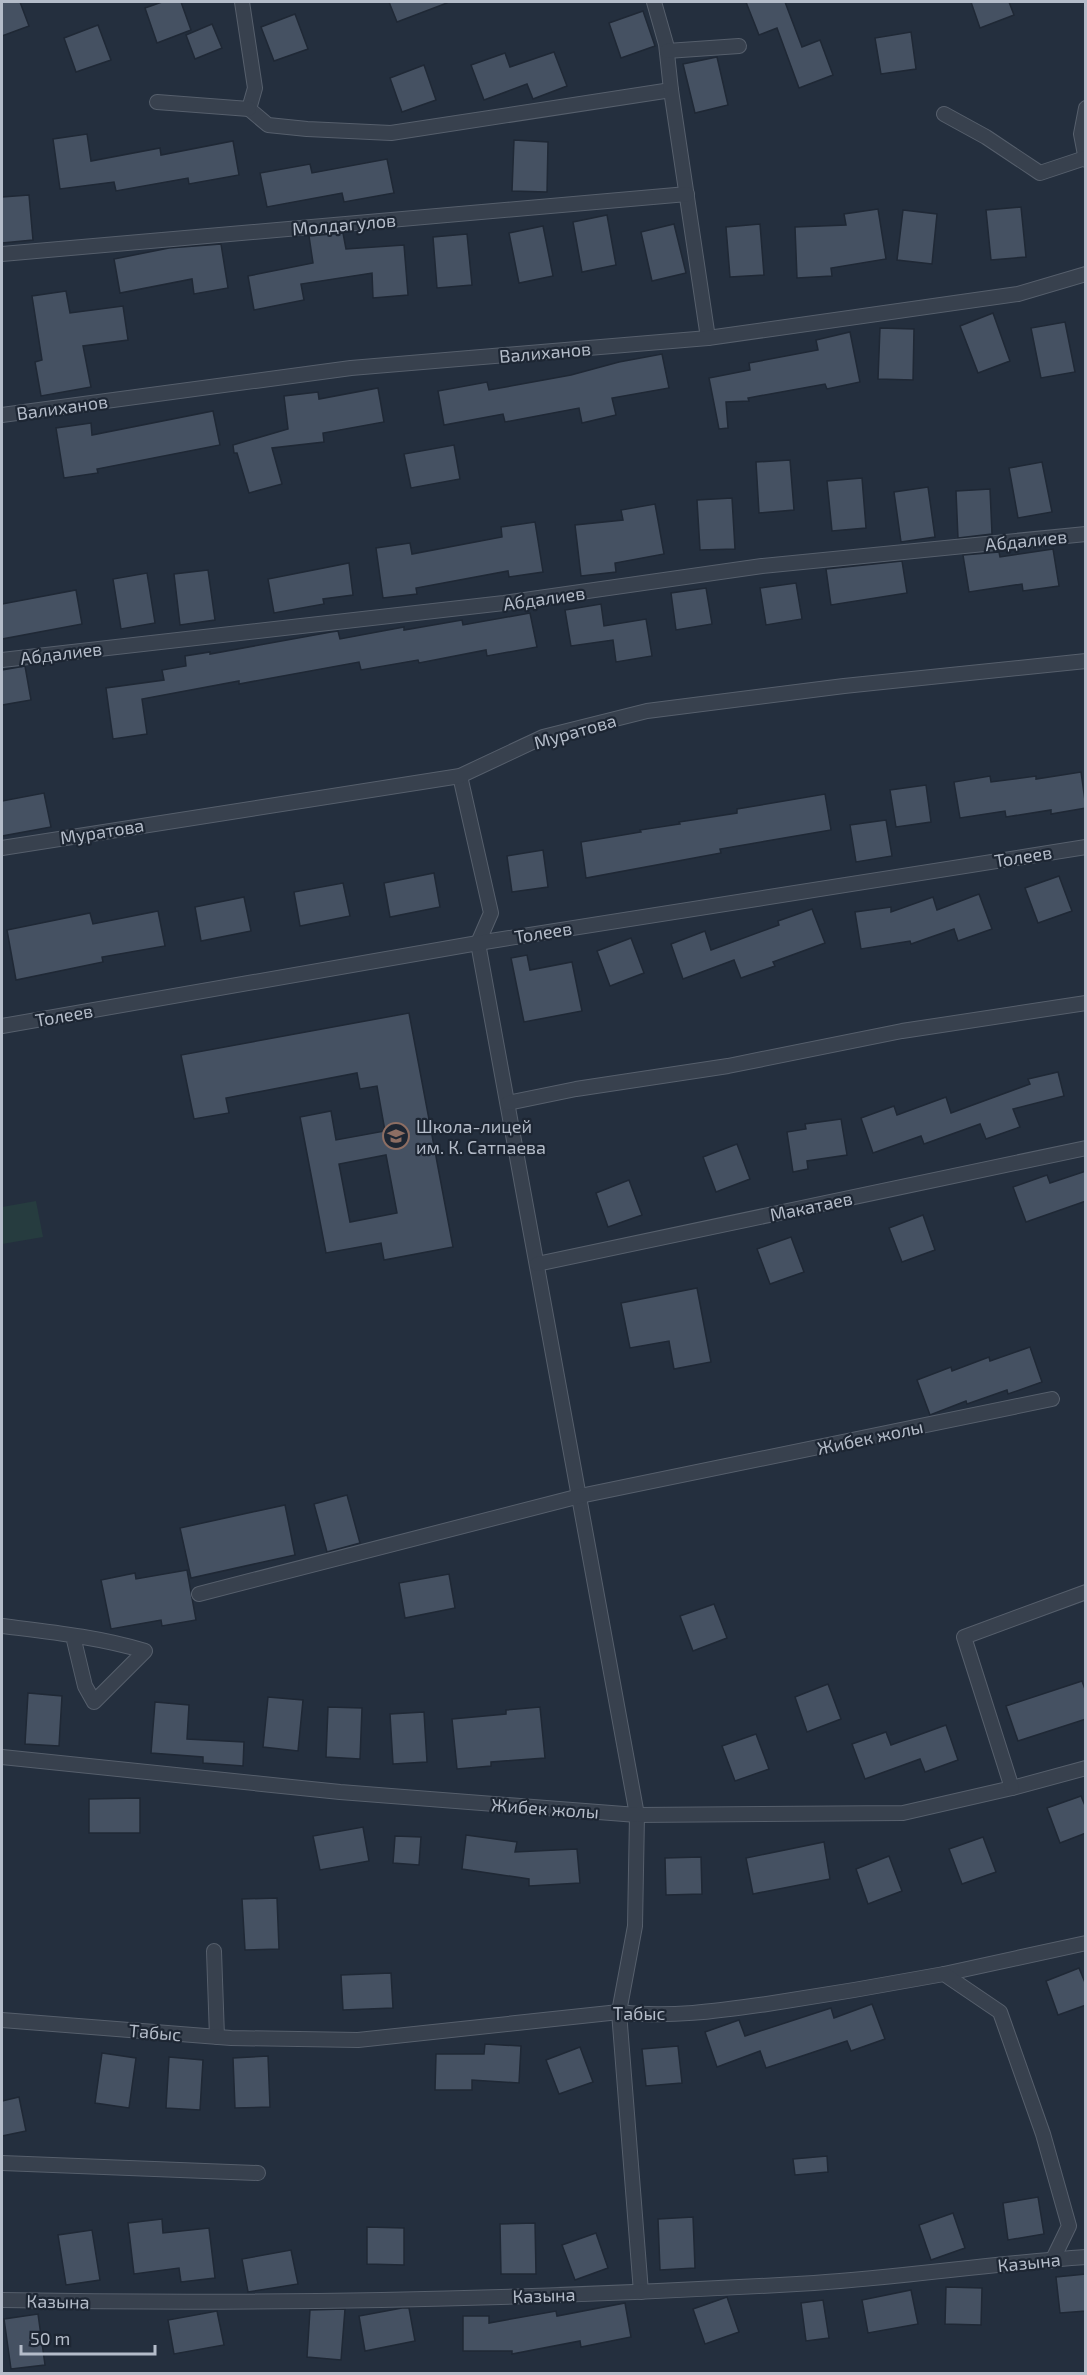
<svg xmlns="http://www.w3.org/2000/svg" width="1087" height="2375" font-family="'Exo 2',sans-serif">
	<style>
		.grass { fill: #263c3f }
		.building { fill: #455162; stroke: #1f2835; stroke-width: 1.5; fill-rule: evenodd }
		.lines { fill: none; stroke-linecap: round; stroke-linejoin: round }
		.minor-casing { stroke: #565f6c; stroke-width: 16 }
		.minor { stroke: #38414e; stroke-width: 14 }
		.labels { text-anchor: middle; dominant-baseline: central; stroke-width: 4.5; stroke-linejoin: round; paint-order: stroke }
		.street-label { font-size: 18px; fill: #b4bcc9; stroke: #1d2633 }
		.poi-label { font-size: 18px; fill: #b4bcc9; stroke: #1d2633; text-anchor: start }
	</style>
	<rect width="100%" height="100%" fill="#242f3e"/>
	<path class="grass" d="M36,1201L43,1237L2,1244V1207Z"/>
	<g class="building">
		<path d="M2,2H20L29,26L2,36Z"/>
		<path d="M162,2H181L191,30L157,43L145,8Z"/>
		<path d="M389,2H447V3L397,22Z"/>
		<path d="M746,2H785L802,47L820,40L833,75L799,88L777,28L759,35Z"/>
		<path d="M971,2H1009L1014,15L980,28Z"/>
		<path d="M643,11L655,46L621,58L609,23Z"/>
		<path d="M295,14L308,49L274,61L261,27Z"/>
		<path d="M212,24L222,48L195,59L186,35Z"/>
		<path d="M98,25L111,60L76,72L64,38Z"/>
		<path d="M911,32L916,69L881,74L875,38Z"/>
		<path d="M554,52L567,86L533,99L527,84L484,100L471,65L505,53L510,67Z"/>
		<path d="M717,57L728,105L695,113L683,64Z"/>
		<path d="M424,65L436,100L402,112L390,78Z"/>
		<path d="M87,134L91,161L160,148L161,155L233,141L239,175L189,184L188,178L116,191L114,182L60,189L53,139Z"/>
		<path d="M514,140L548,142L547,192L512,191Z"/>
		<path d="M387,159L394,193L344,202L342,193L267,207L260,173L310,164L312,173Z"/>
		<path d="M29,195L33,240L2,243V197Z"/>
		<path d="M1021,207L1026,257L991,260L986,210Z"/>
		<path d="M878,209L886,259L831,268L832,276L797,278L795,227L846,225L844,214Z"/>
		<path d="M903,210L937,214L932,264L897,260Z"/>
		<path d="M607,215L616,265L582,272L573,222Z"/>
		<path d="M674,224L686,273L652,281L641,232Z"/>
		<path d="M760,224L764,275L730,277L726,227Z"/>
		<path d="M543,226L553,276L519,283L509,233Z"/>
		<path d="M343,233L346,249L404,245L408,295L373,298L372,273L301,284L304,300L254,310L248,276L313,263L309,236Z"/>
		<path d="M467,234L472,285L437,288L433,237Z"/>
		<path d="M221,244L228,288L194,294L192,279L120,293L114,259L169,248Z"/>
		<path d="M66,291L70,313L123,306L128,340L83,346L91,387L41,396L35,362L42,360L32,296Z"/>
		<path d="M993,313L1010,361L978,373L960,326Z"/>
		<path d="M1065,322L1075,372L1041,378L1031,328Z"/>
		<path d="M880,328L914,329L913,380L878,379Z"/>
		<path d="M850,332L860,382L827,389L825,384L748,398L749,401L726,402L728,428L719,429L709,378L750,370L749,363L818,350L816,340Z"/>
		<path d="M662,354L669,388L612,398L616,415L582,423L579,408L505,422L503,414L444,425L438,391L487,382L489,390L571,375L619,362Z"/>
		<path d="M378,388L384,422L323,433L324,442L272,448L282,484L249,493L237,453H234L233,445L288,429L284,396L318,392L319,399Z"/>
		<path d="M213,411L220,445L97,469L98,473L64,478L56,428L91,423L92,435Z"/>
		<path d="M454,445L460,479L411,488L404,454Z"/>
		<path d="M790,460L794,510L759,513L756,462Z"/>
		<path d="M1042,462L1052,512L1018,518L1009,468Z"/>
		<path d="M862,478L866,528L832,531L827,481Z"/>
		<path d="M928,487L935,537L901,542L894,492Z"/>
		<path d="M990,489L992,534L958,538L956,491Z"/>
		<path d="M732,498L735,549L700,550L697,500Z"/>
		<path d="M655,504L664,554L615,563L616,572L581,576L575,525L623,520L621,510Z"/>
		<path d="M535,522L543,572L509,577L508,571L416,588L417,594L383,598L376,548L410,543L412,554L502,537L501,527Z"/>
		<path d="M1053,549L1059,586L1023,591L1022,584L969,592L963,555L999,552L1000,557Z"/>
		<path d="M902,561L907,593L831,605L826,569Z"/>
		<path d="M349,563L353,595L323,599L324,604L274,613L268,579Z"/>
		<path d="M208,570L215,620L180,625L174,574Z"/>
		<path d="M147,573L155,623L121,629L113,579Z"/>
		<path d="M796,583L802,619L766,625L760,588Z"/>
		<path d="M706,588L712,624L676,630L671,593Z"/>
		<path d="M76,590L82,624L2,639V604Z"/>
		<path d="M601,604L604,626L646,619L652,656L616,662L613,640L571,646L565,610Z"/>
		<path d="M530,613L537,647L487,656L486,650L419,663L418,660L361,670L359,662L239,684V681L142,699L147,734L113,739L106,688L164,680L162,670L186,666L185,656L210,652V654L331,632L338,631L340,639L404,627V630L462,620L463,625Z"/>
		<path d="M25,666L31,700L2,705V670Z"/>
		<path d="M1081,772L1086,808L1051,814V810L1006,817L1005,811L960,818L954,782L990,776L991,782L1036,776V779Z"/>
		<path d="M926,785L931,822L896,827L890,790Z"/>
		<path d="M44,793L51,827L2,836V801Z"/>
		<path d="M825,794L831,830L720,849L721,853L586,878L581,842L641,832L640,830L680,824L679,822L737,813V809Z"/>
		<path d="M886,820L892,856L856,862L850,825Z"/>
		<path d="M543,850L548,887L512,892L507,856Z"/>
		<path d="M434,873L440,907L390,917L384,883Z"/>
		<path d="M1059,876L1072,911L1038,923L1025,888Z"/>
		<path d="M343,883L350,916L300,926L294,892Z"/>
		<path d="M979,894L992,929L958,941L954,929L911,944L910,941L861,949L855,912L891,907V912L933,897L937,910Z"/>
		<path d="M244,897L251,931L201,941L195,907Z"/>
		<path d="M812,909L825,943L773,962L775,966L741,978L734,960L683,979L671,944L705,931L711,950L779,925L778,921Z"/>
		<path d="M158,911L165,946L102,957L103,962L16,980L7,930L90,913L93,924Z"/>
		<path d="M631,938L644,973L610,986L597,951Z"/>
		<path d="M527,955L530,970L572,962L582,1011L524,1022L511,958Z"/>
		<path d="M409,1013L453,1247L384,1260L381,1243L326,1253L300,1117L331,1111L336,1140L385,1131L377,1086L360,1089L357,1073L226,1098L229,1113L194,1119L181,1055ZM386,1155L397,1213L350,1222L339,1164Z"/>
		<path d="M1058,1072L1064,1096L1013,1109L1020,1127L986,1139L980,1124L924,1144L921,1136L873,1153L861,1118L894,1106L897,1115L946,1097L951,1113L1030,1084L1028,1079Z"/>
		<path d="M841,1119L847,1155L807,1161L808,1169L793,1172L787,1132L806,1129L805,1124Z"/>
		<path d="M737,1144L750,1179L716,1192L703,1157Z"/>
		<path d="M1086,1171V1201L1026,1222L1013,1187L1047,1175L1050,1183Z"/>
		<path d="M629,1180L642,1215L608,1227L596,1193Z"/>
		<path d="M923,1215L935,1250L902,1262L889,1228Z"/>
		<path d="M791,1237L804,1272L770,1284L757,1249Z"/>
		<path d="M697,1288L711,1362L674,1369L669,1341L630,1348L621,1303Z"/>
		<path d="M1030,1347L1042,1382L1008,1394L1007,1390L967,1404L966,1401L930,1415L917,1380L951,1367L952,1371L989,1357L990,1361Z"/>
		<path d="M347,1495L360,1543L327,1552L314,1504Z"/>
		<path d="M285,1505L295,1555L191,1578L180,1528Z"/>
		<path d="M187,1570L196,1620L162,1626L161,1620L111,1629L101,1580L135,1573L136,1579Z"/>
		<path d="M449,1574L455,1608L405,1618L399,1583Z"/>
		<path d="M714,1604L727,1638L693,1651L680,1616Z"/>
		<path d="M1082,1681L1086,1692V1719L1018,1741L1006,1706Z"/>
		<path d="M828,1684L841,1719L807,1732L795,1697Z"/>
		<path d="M28,1693L62,1696L59,1746L25,1744Z"/>
		<path d="M268,1697L303,1700L298,1751L263,1747Z"/>
		<path d="M155,1702L189,1705L187,1739L244,1742L243,1766L203,1763V1757L151,1753Z"/>
		<path d="M328,1707L362,1708L360,1759L326,1757Z"/>
		<path d="M540,1707L545,1758L491,1762V1766L457,1769L452,1719L506,1714V1710Z"/>
		<path d="M424,1712L427,1762L393,1764L390,1714Z"/>
		<path d="M946,1725L958,1760L925,1772L920,1759L865,1779L852,1744L886,1732L891,1745Z"/>
		<path d="M756,1734L769,1769L735,1781L722,1746Z"/>
		<path d="M1081,1796L1086,1808V1833L1060,1843L1047,1808Z"/>
		<path d="M140,1798V1833H89V1799Z"/>
		<path d="M363,1827L369,1861L320,1870L313,1836Z"/>
		<path d="M466,1835L517,1842L515,1852L577,1849L580,1883L529,1886V1879L462,1869Z"/>
		<path d="M395,1836L421,1837L419,1865L393,1863Z"/>
		<path d="M983,1837L996,1872L962,1884L949,1849Z"/>
		<path d="M824,1842L830,1879L753,1894L746,1858Z"/>
		<path d="M889,1856L902,1891L868,1904L856,1869Z"/>
		<path d="M701,1857L702,1894L666,1895L665,1858Z"/>
		<path d="M277,1898L279,1949L245,1950L242,1899Z"/>
		<path d="M1079,1968L1086,1985V2005L1058,2015L1046,1981Z"/>
		<path d="M391,1973L393,2008L343,2010L341,1975Z"/>
		<path d="M872,2004L885,2039L851,2051L847,2041L766,2068L760,2051L717,2067L705,2032L739,2020L745,2036L831,2008L834,2018Z"/>
		<path d="M485,2044L521,2046L519,2083L472,2080V2090H435L436,2054H484Z"/>
		<path d="M678,2046L682,2083L646,2086L642,2049Z"/>
		<path d="M580,2047L593,2082L559,2094L546,2060Z"/>
		<path d="M102,2053L136,2058L129,2108L95,2103Z"/>
		<path d="M268,2056L270,2107L235,2108L233,2058Z"/>
		<path d="M169,2057L203,2060L200,2110L166,2108Z"/>
		<path d="M19,2097L26,2131L2,2136V2101Z"/>
		<path d="M827,2156L828,2172L795,2175L793,2159Z"/>
		<path d="M1038,2197L1044,2234L1008,2240L1003,2203Z"/>
		<path d="M953,2213L965,2248L931,2260L919,2225Z"/>
		<path d="M693,2217L695,2268L660,2270L658,2219Z"/>
		<path d="M162,2219L163,2233L209,2228L215,2278L181,2282L179,2268L134,2274L128,2223Z"/>
		<path d="M535,2223L536,2274H501L500,2224Z"/>
		<path d="M367,2227L404,2228V2265L367,2264Z"/>
		<path d="M92,2230L100,2280L66,2285L58,2235Z"/>
		<path d="M596,2233L608,2268L575,2280L562,2245Z"/>
		<path d="M291,2250L298,2284L248,2292L242,2259Z"/>
		<path d="M1086,2274V2311L1060,2313L1056,2277Z"/>
		<path d="M946,2287L982,2288L981,2325L945,2324Z"/>
		<path d="M911,2290L918,2324L868,2333L862,2300Z"/>
		<path d="M727,2297L739,2332L705,2344L693,2309Z"/>
		<path d="M823,2300L829,2338L806,2341L801,2303Z"/>
		<path d="M625,2303L631,2337L581,2347L580,2341L512,2354V2351H463V2316H489V2323L556,2311L557,2316Z"/>
		<path d="M402,2308H409L415,2341L365,2351L359,2316Z"/>
		<path d="M345,2309L341,2360L307,2357L310,2310Z"/>
		<path d="M217,2311L224,2345L174,2354L168,2320Z"/>
		<path d="M38,2314L45,2365L11,2369L4,2319Z"/>
	</g>
	<g class="lines">
		<defs>
			<g id="minor">
				<path d="M242,2L255,88L249,109L268,125L307,129L391,133L671,90"/>
				<path d="M654,2L666,44L671,90L708,338"/>
				<path d="M667,51L739,46"/>
				<path d="M157,102L249,109"/>
				<path d="M1086,108L1081,134L1086,160"/>
				<path d="M944,114L986,137L1040,173L1085,158"/>
				<path d="M2,254L687,194"/>
				<path d="M2,415L351,368L708,338L1018,294L1086,274"/>
				<path d="M2,660L504,603L762,566L1086,534"/>
				<path d="M460,776L491,913L478,943L637,1815L635,1926L619,2012L641,2292"/>
				<path d="M2,848L460,776L543,737L647,711L844,686L1086,661"/>
				<path d="M2,1026L478,943L1086,847"/>
				<path d="M508,1103L576,1089L728,1066L902,1031L1086,1003"/>
				<path d="M537,1264L1086,1148"/>
				<path d="M199,1594L580,1496L1052,1399"/>
				<path d="M2,1626C50,1632 99,1637 145,1651L94,1702L85,1686L73,1636"/>
				<path d="M2,1757L340,1792L637,1815L903,1813L1012,1788L1086,1768"/>
				<path d="M1012,1788L964,1637L1086,1592"/>
				<path d="M214,1951L217,2037"/>
				<path d="M944,1974L1086,1943"/>
				<path d="M2,2020L231,2038L358,2040L619,2012C668,2018 718,2011 767,2004C826,1995 885,1985 944,1974L1000,2012L1043,2134L1069,2226L1052,2261"/>
				<path d="M2,2163L258,2173"/>
				<path d="M2,2300C273,2305 543,2299 814,2283C905,2277 995,2263 1086,2257"/>
			</g>
		</defs>
		<use href="#minor" class="minor-casing"/>
		<use href="#minor" class="minor"/>
	</g>
	<defs>
		<symbol id="school-ring" viewBox="-11 -11 22 22"><circle r="9.5" fill="#1d2633" stroke="#8d6e63" stroke-width="1.5"/><path d="M0-5L7-2L0 1L-7-2ZM-4 1L0 2.5L4 1V4Q0 6-4 4Z" fill="#8d6e63"/></symbol>
	</defs>
	<g fill-rule="evenodd">
		<use href="#school-ring" x="381" y="1121" width="30" height="30"/>
	</g>
	<g class="labels">
		<g class="street-label">
			<text transform="translate(344 224) rotate(-5)">Молдагулов</text>
			<text transform="translate(545 352) rotate(-5)">Валиханов</text>
			<text transform="translate(62 407) rotate(-8)">Валиханов</text>
			<text transform="translate(1026 540) rotate(-6)">Абдалиев</text>
			<text transform="translate(544 598) rotate(-8)">Абдалиев</text>
			<text transform="translate(61 653) rotate(-7)">Абдалиев</text>
			<text transform="translate(575 731) rotate(-16)">Муратова</text>
			<text transform="translate(102 831) rotate(-9)">Муратова</text>
			<text transform="translate(1023 856) rotate(-9)">Толеев</text>
			<text transform="translate(543 932) rotate(-9)">Толеев</text>
			<text transform="translate(64 1015) rotate(-10)">Толеев</text>
			<text transform="translate(811 1206) rotate(-12)">Макатаев</text>
			<text transform="translate(870 1437) rotate(-12)">Жибек жолы</text>
			<text transform="translate(545 1808) rotate(4)">Жибек жолы</text>
			<text x="639" y="2013">Табыс</text>
			<text transform="translate(155 2032) rotate(5)">Табыс</text>
			<text transform="translate(1029 2262) rotate(-6)">Казына</text>
			<text transform="translate(544 2295) rotate(-2)">Казына</text>
			<text transform="translate(58 2301) rotate(1)">Казына</text>
		</g>
		<g class="poi-label">
			<text x="416" y="1126">Школа-лицей<tspan x="416" dy="21">им. К. Сатпаева</tspan></text>
		</g>
	</g>
	<rect width="1087" height="2375" fill="none" stroke="#b4bcc9" stroke-width="6"/>
	<path d="M21 2345v9h134v-9" fill="none" stroke="#b4bcc9" stroke-width="3"/>
	<text x="30" y="2345" font-size="18" fill="#b4bcc9" stroke="#1d2633" stroke-width="4.5" paint-order="stroke">50 m</text>
</svg>
